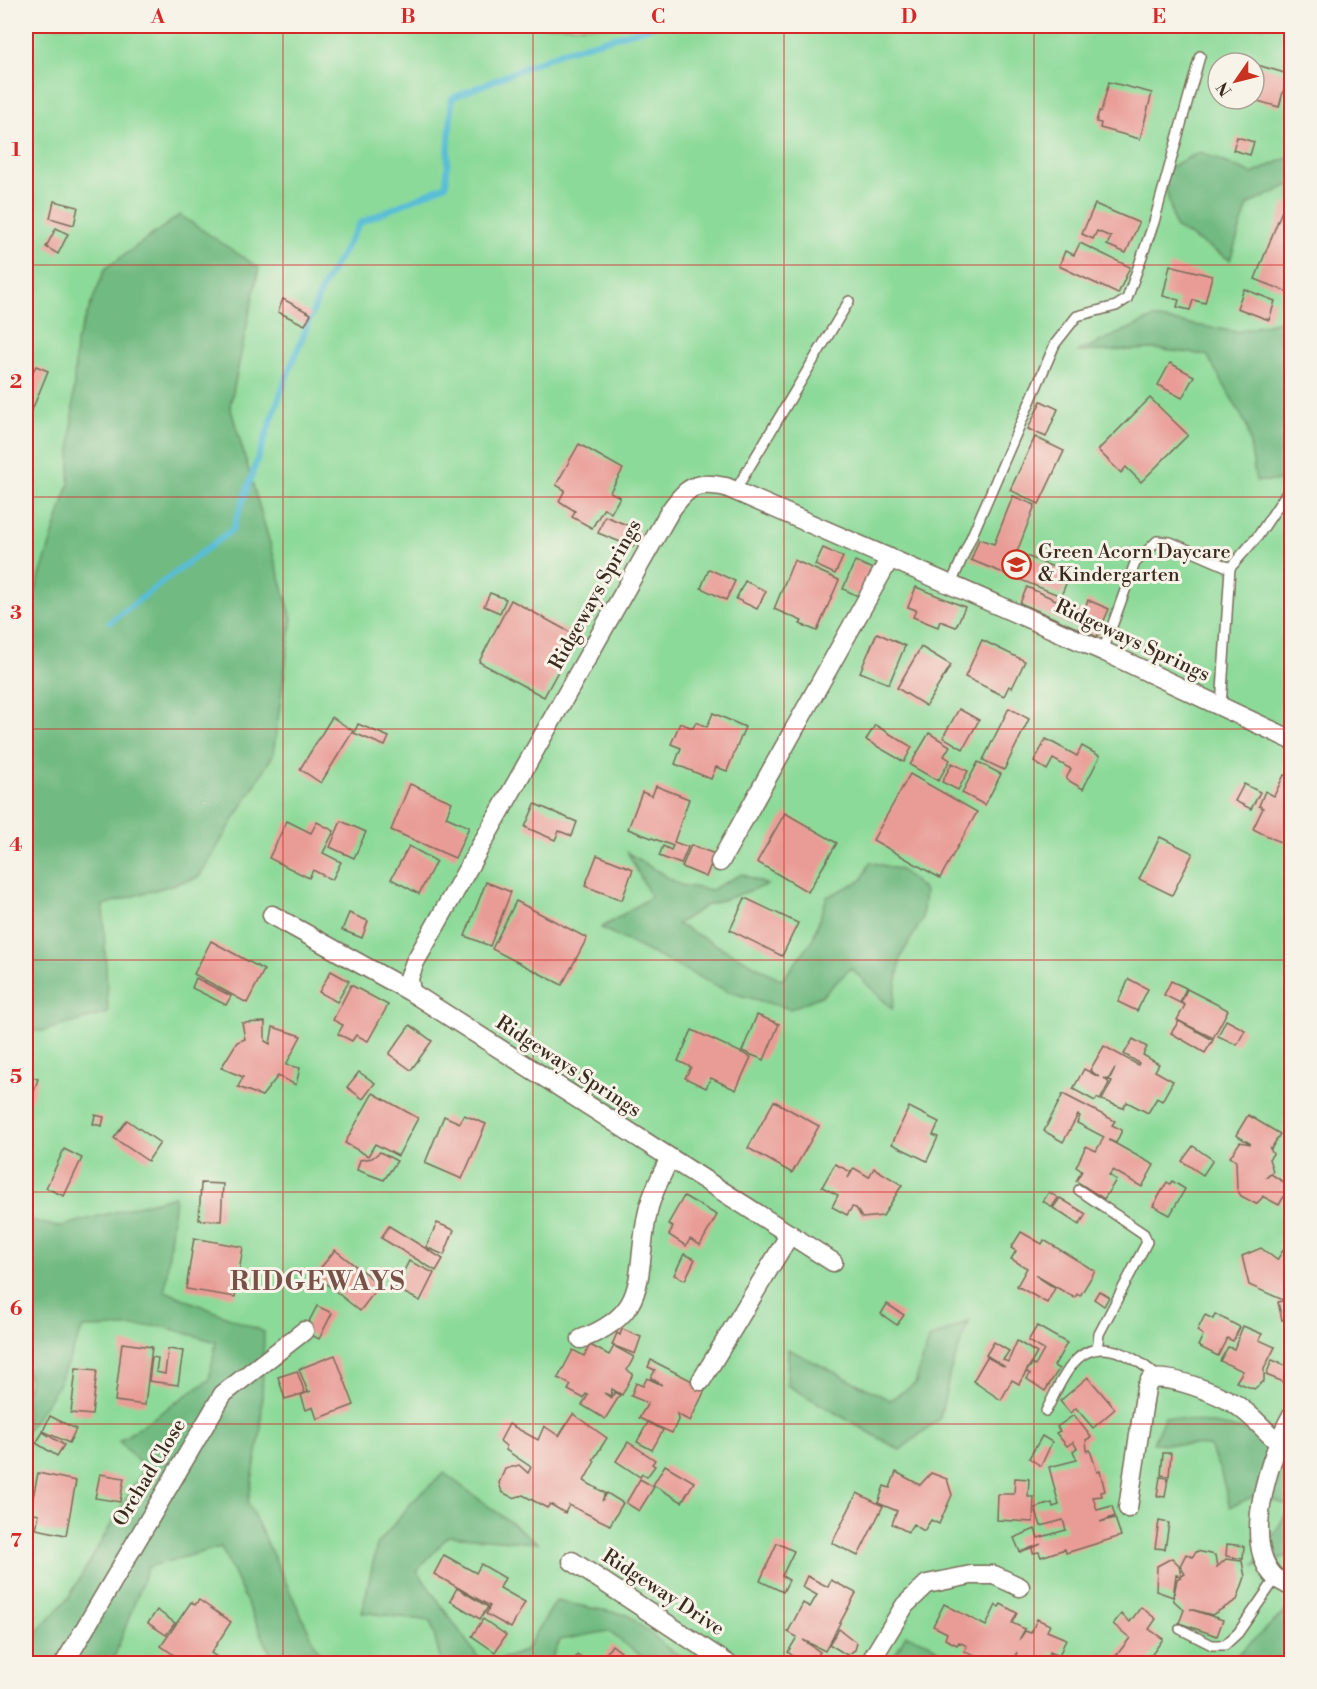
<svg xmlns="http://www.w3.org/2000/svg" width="1317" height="1689" font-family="'Libre Bodoni',serif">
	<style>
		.green { fill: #8cda99; stroke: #64825c; stroke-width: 1.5; fill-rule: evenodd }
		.forest { fill: #71ba81; stroke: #567250; stroke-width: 1.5 }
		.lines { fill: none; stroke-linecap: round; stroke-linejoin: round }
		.stream { stroke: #58bdd7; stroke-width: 6 }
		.building { fill: #e99c96 }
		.service-casing { stroke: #796b59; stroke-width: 12 }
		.minor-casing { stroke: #796b59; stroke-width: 21 }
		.service { stroke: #fff; stroke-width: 9 }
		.minor { stroke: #fff; stroke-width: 18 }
		.grid { fill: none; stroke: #d62828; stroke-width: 1.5; stroke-opacity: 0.55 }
		.labels { text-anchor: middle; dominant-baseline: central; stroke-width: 6; stroke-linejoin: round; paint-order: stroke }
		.poi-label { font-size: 20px; fill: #3b2a1e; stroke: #f7f3e8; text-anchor: start }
		.street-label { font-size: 20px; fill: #3b2a1e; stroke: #f7f3e8 }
		.district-label { font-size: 26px; font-weight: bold; letter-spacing: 1.5px; fill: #785248; stroke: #f7f3e8 }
		.neatline { fill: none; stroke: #d62828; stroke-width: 2 }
		.grid-label { font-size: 20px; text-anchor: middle; font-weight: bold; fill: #d62828 }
	</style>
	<rect width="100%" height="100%" fill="#f7f3e8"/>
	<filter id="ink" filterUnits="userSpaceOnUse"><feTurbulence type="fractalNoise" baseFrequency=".0167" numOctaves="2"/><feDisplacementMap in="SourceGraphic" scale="12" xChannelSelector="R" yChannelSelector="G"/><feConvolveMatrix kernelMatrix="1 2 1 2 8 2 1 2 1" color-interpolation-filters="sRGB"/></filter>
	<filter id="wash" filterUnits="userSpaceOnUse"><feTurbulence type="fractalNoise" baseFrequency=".008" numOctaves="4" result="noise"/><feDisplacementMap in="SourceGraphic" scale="24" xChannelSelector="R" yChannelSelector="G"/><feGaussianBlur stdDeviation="1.35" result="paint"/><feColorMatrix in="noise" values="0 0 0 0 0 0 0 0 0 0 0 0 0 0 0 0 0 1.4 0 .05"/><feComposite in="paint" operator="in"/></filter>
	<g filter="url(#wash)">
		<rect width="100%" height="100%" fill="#ebe4c6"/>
		<path class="green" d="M26,26H1291V1663H26ZM1218,63H1254V99H1218Z"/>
		<g class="forest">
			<path d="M1200,152L1252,174L1291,156V184L1248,205L1230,260L1175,227L1162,171Z"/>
			<path d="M180,215L259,268L230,406L292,619L273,755L199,877L103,905L108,1013L43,1031L26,1030V605L30,608L69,484L76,342L105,269Z"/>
			<path d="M1153,318L1237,332L1291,318V481H1256L1247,426L1207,355L1155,349L1077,352Z"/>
			<path d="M628,853L680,885L711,890L742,874L767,885L705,906L677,924L782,980L812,941L827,897L862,880L870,862L901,870L925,891L922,920L901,956L892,1009L851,968L823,995L790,1009L729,992L601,928L651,897Z"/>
			<path d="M175,1196L165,1291L264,1332L261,1431L248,1503L324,1663H275L221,1547L148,1567L112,1663H26V1644L69,1597L144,1468L119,1441L209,1380L216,1342L162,1326L83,1328L56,1389L26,1432V1393L30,1381L26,1368V1219L58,1227Z"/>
			<path d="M969,1321L950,1372L940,1418L900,1450L787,1385L788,1349L890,1400L915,1384L929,1339Z"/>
			<path d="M1165,1416L1230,1427L1291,1444V1555L1255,1566L1291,1506L1256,1495L1230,1507L1220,1470L1209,1446L1153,1443Z"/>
			<path d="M444,1473L538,1543L448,1536L417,1571L482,1663H441L431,1621L362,1612L377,1545L413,1501Z"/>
			<path d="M556,1601L628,1615L670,1650L696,1663H650L608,1631L560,1640L550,1663H489L525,1651Z"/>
			<path d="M1291,1606V1663H1234L1236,1656Z"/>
			<path d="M906,1635L929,1643L947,1660L943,1663L874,1664L893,1658Z"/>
		</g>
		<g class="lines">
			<path class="stream" d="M110,622L233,529L285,381L323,286L360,223L446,185L452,98L562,52L654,26"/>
		</g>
		<g id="blocks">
			<g class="building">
				<path d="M1254,64L1288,74L1279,107L1254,100Z"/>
				<path d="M1109,82L1152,93L1140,139L1100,128L1101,123L1096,122L1099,111L1101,112Z"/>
				<path d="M1237,137L1254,142L1250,155L1233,150Z"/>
				<path d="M54,201L78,207L74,225L50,218Z"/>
				<path d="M1285,203L1292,206V283L1288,292L1255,279Z"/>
				<path d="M1095,204L1139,223L1126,253L1107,245L1111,237L1097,231L1093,239L1082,234Z"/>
				<path d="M56,228L68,234L58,254L46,247Z"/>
				<path d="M1080,243L1130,267L1118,294L1059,266L1065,251L1074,255Z"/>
				<path d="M1170,265L1212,276L1205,303L1193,300L1190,310L1177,307L1179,300L1163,296Z"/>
				<path d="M1244,289L1275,301L1269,320L1237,308Z"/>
				<path d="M283,299L311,314L305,325L278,312Z"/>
				<path d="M1170,363L1194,376L1182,398L1158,385Z"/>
				<path d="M36,366L48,371L28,420L26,371L32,373Z"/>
				<path d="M1150,398L1188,435L1141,482L1126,467L1121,473L1098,450Z"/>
				<path d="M1041,401L1058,409L1046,437L1028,429Z"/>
				<path d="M1035,437L1064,451L1039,504L1010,490Z"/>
				<path d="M579,444L623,469L610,492L620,497L611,513L604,508L592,528L572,517L575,511L559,501L565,490L556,485Z"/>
				<path d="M1013,496L1035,505L1017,552L1070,574L1061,596L971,560L979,539L994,544Z"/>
				<path d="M605,516L639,530L633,547L598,533Z"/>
				<path d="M823,548L843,557L835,574L815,565Z"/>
				<path d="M794,560L839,580L817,631L800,624L802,621L774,609Z"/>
				<path d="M855,561L875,570L862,598L843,589Z"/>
				<path d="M709,569L735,581L726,600L701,588Z"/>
				<path d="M745,581L766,591L757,609L736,599Z"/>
				<path d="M916,587L965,607L956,627L940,621L938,627L913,617L916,610L908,607Z"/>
				<path d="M1027,587L1083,612L1088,600L1109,609L1097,637L1020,603Z"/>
				<path d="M490,593L506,599L500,613L484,606Z"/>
				<path d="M511,600L577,636L544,697L479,662Z"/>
				<path d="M877,633L905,646L889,684L860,672Z"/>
				<path d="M982,640L1025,661L1012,688L1009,686L1004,696L965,677Z"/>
				<path d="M921,647L951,665L926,706L897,688Z"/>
				<path d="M1009,708L1029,719L1004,770L983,760Z"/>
				<path d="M959,709L979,720L963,749L943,737Z"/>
				<path d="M713,713L745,727L727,771L716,767L711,779L675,764L681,748L671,744L680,723L693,728L696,722L707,727Z"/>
				<path d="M332,717L353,731L321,783L300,769Z"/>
				<path d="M358,724L389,737L385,746L354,733Z"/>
				<path d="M875,725L912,747L904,762L866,740Z"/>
				<path d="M929,733L950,746L944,756L950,760L938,781L910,765Z"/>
				<path d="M1046,739L1077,756L1082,746L1100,756L1083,789L1066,779L1071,769L1053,759L1047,770L1034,762Z"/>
				<path d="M978,762L1001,774L985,805L962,793Z"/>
				<path d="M952,763L968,771L958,790L942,782Z"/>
				<path d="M910,774L977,812L940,878L873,840Z"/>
				<path d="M1284,775L1292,778V822L1282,843L1253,829L1263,808L1259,806L1265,791L1274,796Z"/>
				<path d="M410,784L452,802L446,817L469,827L455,858L391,830Z"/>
				<path d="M1244,784L1260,792L1251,809L1235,801Z"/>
				<path d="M656,786L689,799L674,842L688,847L681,864L659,856L663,846L671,850L673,846L628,829L642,792L652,796Z"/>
				<path d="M535,804L577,822L572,836L559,831L555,840L525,827Z"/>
				<path d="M785,813L837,843L808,892L757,862Z"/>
				<path d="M287,821L311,833L317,822L334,831L323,853L341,862L332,880L313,870L309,878L269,858Z"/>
				<path d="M341,821L366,832L354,858L330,847Z"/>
				<path d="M1160,837L1193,853L1172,895L1139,879Z"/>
				<path d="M691,845L715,854L706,877L682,867Z"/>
				<path d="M409,846L436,861L419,894L391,879Z"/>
				<path d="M597,855L633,869L622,900L585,886Z"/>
				<path d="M486,882L511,892L490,946L465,936Z"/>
				<path d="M745,898L798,923L782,956L730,930Z"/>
				<path d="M516,901L587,938L562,985L492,949Z"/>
				<path d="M349,913L368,921L362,938L342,930Z"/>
				<path d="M211,941L264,970L247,1003L194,974Z"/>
				<path d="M331,971L349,981L337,1002L319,992Z"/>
				<path d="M196,978L231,996L226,1005L192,988Z"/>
				<path d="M1129,979L1148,989L1137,1011L1118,1002Z"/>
				<path d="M1171,981L1186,988L1180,1003L1164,995Z"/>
				<path d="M351,985L388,1005L368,1041L356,1035L352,1041L338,1034L343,1025L333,1020Z"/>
				<path d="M1187,989L1228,1010L1213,1038L1177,1020L1185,1005L1181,1003Z"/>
				<path d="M757,1015L779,1024L764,1060L742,1051Z"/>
				<path d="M1226,1020L1245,1030L1237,1045L1218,1036Z"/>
				<path d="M1179,1021L1213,1040L1205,1053L1171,1033Z"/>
				<path d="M265,1022V1041L270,1044L273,1027L301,1036L286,1065L300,1068L296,1085L278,1076L262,1096L238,1087L243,1077L221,1068L237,1042L245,1039L242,1023Z"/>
				<path d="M410,1025L432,1041L411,1070L389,1054Z"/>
				<path d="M692,1030L751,1057L736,1090L711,1078L706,1088L685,1078L691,1067L678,1061Z"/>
				<path d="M1133,1039L1147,1047L1143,1055L1159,1064L1155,1071L1173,1081L1162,1101L1157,1098L1148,1113L1127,1102L1123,1108L1102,1100L1112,1081L1109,1080L1115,1068L1108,1080L1104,1078L1109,1083L1100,1100L1097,1098L1095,1101L1073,1089L1084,1069L1099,1077L1090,1070L1104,1046L1138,1065L1139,1063L1124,1054Z"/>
				<path d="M359,1072L375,1083L363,1099L347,1087Z"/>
				<path d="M26,1075L38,1079L31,1101L26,1100Z"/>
				<path d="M373,1093L418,1118L398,1156L375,1144L368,1156L345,1143Z"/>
				<path d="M1063,1094L1115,1121L1112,1125L1122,1130L1116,1143L1109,1140L1154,1165L1142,1187L1113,1170L1109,1175L1116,1180L1104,1199L1076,1181L1082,1171L1076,1167L1086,1146L1096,1151L1104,1137L1077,1123L1080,1116L1078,1115L1063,1142L1044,1131Z"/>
				<path d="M774,1101L819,1126L792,1173L748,1148Z"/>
				<path d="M909,1107L939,1122L933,1135L938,1137L927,1161L892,1144Z"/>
				<path d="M95,1115L104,1117L102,1126L93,1124Z"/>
				<path d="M464,1115L486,1124L462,1179L425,1163L444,1116L460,1123Z"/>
				<path d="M1248,1115L1280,1134L1271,1149L1269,1147L1273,1154L1269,1159L1273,1171L1266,1178L1271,1174L1290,1186L1279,1205L1262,1196L1263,1197L1256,1204L1241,1196L1237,1189L1236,1161L1230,1157L1240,1142L1251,1144L1236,1135Z"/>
				<path d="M127,1120L160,1143L148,1161L114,1138Z"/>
				<path d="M1193,1146L1213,1160L1203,1175L1182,1161Z"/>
				<path d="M64,1149L82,1158L64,1196L46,1188Z"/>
				<path d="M380,1152L397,1161L384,1180L357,1170L360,1160L372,1158Z"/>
				<path d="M835,1164L851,1172L848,1178L854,1168L869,1177L874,1168L902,1185L883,1216L862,1218L856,1208L852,1207L847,1215L832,1207L838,1195L822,1187Z"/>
				<path d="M1172,1181L1185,1189L1170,1215L1153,1206L1167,1182L1170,1184Z"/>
				<path d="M201,1183L223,1184L221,1221L199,1220Z"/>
				<path d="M1049,1192L1058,1198L1052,1207L1043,1201Z"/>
				<path d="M684,1196L717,1215L700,1245L690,1239L686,1246L669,1235L673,1227L668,1224Z"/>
				<path d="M1060,1198L1086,1214L1079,1225L1053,1208Z"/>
				<path d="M437,1223L454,1230L444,1255L426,1247Z"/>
				<path d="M389,1226L443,1259L436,1271L381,1238Z"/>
				<path d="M1021,1232L1042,1244L1044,1240L1095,1271L1080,1296L1077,1294L1075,1298L1035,1275L1055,1288L1047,1303L1017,1286L1027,1268L1011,1259L1016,1251L1011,1248Z"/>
				<path d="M194,1238L243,1247L235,1297L186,1289Z"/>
				<path d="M1287,1244L1292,1248V1258L1286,1265L1292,1269V1297L1283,1300L1249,1285L1242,1256L1261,1248L1277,1260Z"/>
				<path d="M335,1250L380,1285L360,1311L315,1275Z"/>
				<path d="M684,1254L695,1259L685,1280L674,1275Z"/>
				<path d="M409,1261L434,1273L420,1301L395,1288Z"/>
				<path d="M1099,1291L1109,1297L1104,1306L1094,1299Z"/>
				<path d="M1292,1299V1318L1282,1320L1278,1302Z"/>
				<path d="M887,1304L904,1315L897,1325L881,1314Z"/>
				<path d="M317,1306L332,1313L319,1339L304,1331Z"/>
				<path d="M1215,1314L1240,1327L1233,1341L1227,1338L1218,1356L1198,1346L1203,1335L1197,1331L1205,1315L1213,1319Z"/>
				<path d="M1037,1326L1067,1343L1054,1366L1059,1369L1045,1391L1027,1379L1030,1374L1026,1372L1032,1364L1035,1366L1044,1350L1028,1341Z"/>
				<path d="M1243,1326L1262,1334L1259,1340L1275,1347L1264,1369V1381L1254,1389L1236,1382L1243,1371L1220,1361L1228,1347L1234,1349Z"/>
				<path d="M622,1329L641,1337L635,1354L612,1345L617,1333L620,1335Z"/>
				<path d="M1017,1341L1037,1353L1019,1384L1012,1380L1001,1400L973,1381L987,1357L1005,1367L986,1355L994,1342L1009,1351L1003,1360L1008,1362Z"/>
				<path d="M122,1343L152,1347L145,1405L115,1401Z"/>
				<path d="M590,1345L609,1355L614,1346L634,1357L627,1370L633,1374L622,1395L612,1389L611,1396L604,1393L611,1398L615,1392L620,1395L605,1419L582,1405L588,1395L586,1394L583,1398L568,1390L571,1385L558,1378L573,1350L584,1356Z"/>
				<path d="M168,1349L183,1351L178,1385L149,1381L152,1357L158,1358L156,1372L165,1374Z"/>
				<path d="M335,1355L354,1405L317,1419L313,1407L306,1410L301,1395L311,1391L308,1392L299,1369Z"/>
				<path d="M651,1360L706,1388L690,1421L677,1414L678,1420L672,1433L639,1418L648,1403L631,1396L636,1383L643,1386L647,1378L662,1385L651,1378L655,1370L648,1367Z"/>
				<path d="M1272,1360L1292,1368L1291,1385L1266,1375Z"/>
				<path d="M76,1368L97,1370L92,1415L71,1413Z"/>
				<path d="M297,1371L305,1393L285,1399L278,1377Z"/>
				<path d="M1088,1377L1115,1409L1093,1428L1076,1408L1070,1413L1060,1401Z"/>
				<path d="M573,1414L607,1438L593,1460L595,1461L584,1481L605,1493L602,1501L607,1493L623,1503L610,1525L569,1505L565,1513L550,1504L547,1508L523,1495L513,1498L502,1492L499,1483L505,1469L519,1465L528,1473L531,1467L506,1450V1446L500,1441L509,1424L538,1440L544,1426L559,1436Z"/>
				<path d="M1074,1415L1091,1437L1086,1440L1087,1451L1090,1450L1097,1472L1100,1471L1105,1491L1101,1492L1102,1496L1093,1497L1097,1510L1112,1506L1115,1516L1100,1522L1115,1518L1121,1536L1066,1553L1065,1549L1041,1557L1039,1552L1033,1553L1032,1548L1041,1544L1020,1552L1014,1538L1035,1529L1038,1538L1066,1530L1063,1520L1041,1526L1035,1508L1052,1503L1053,1507L1059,1505L1049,1467L1077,1460L1073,1451L1077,1448L1073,1442L1067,1446L1056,1433L1060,1431L1057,1427Z"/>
				<path d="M50,1416L76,1429L69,1443L43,1431Z"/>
				<path d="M648,1422L663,1430L652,1450L637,1442Z"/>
				<path d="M43,1432L64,1445L57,1456L36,1443Z"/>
				<path d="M1042,1436L1052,1442L1041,1466L1029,1458Z"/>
				<path d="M628,1442L655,1460L652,1464L655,1466L647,1477L642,1474L640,1477L616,1461Z"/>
				<path d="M1163,1453H1171L1169,1476L1161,1475Z"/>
				<path d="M665,1465L694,1482L682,1502L653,1485Z"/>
				<path d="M896,1472L920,1485L931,1473L947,1479L952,1495L939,1524L931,1520L924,1531L913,1524L908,1532L892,1524L897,1511L878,1503L884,1486L890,1488Z"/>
				<path d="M38,1473L76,1481L66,1535L36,1529L39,1514L30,1512Z"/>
				<path d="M100,1474L124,1478L120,1502L95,1498Z"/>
				<path d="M1160,1477L1168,1478L1165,1497L1157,1496Z"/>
				<path d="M1015,1478L1029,1479L1028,1497H1034L1033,1522L997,1520L998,1494H1014Z"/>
				<path d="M640,1479L654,1487L639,1511L626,1503Z"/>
				<path d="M857,1493L883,1506L858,1556L832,1543Z"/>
				<path d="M1159,1521L1169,1523L1165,1549L1155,1548Z"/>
				<path d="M777,1543L794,1551L782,1576L789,1580L783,1592L760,1581Z"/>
				<path d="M1227,1544L1244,1546L1243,1559L1226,1556Z"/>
				<path d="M1197,1551L1215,1555L1217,1567L1226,1559L1242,1561L1245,1577L1237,1600L1212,1615L1190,1609L1223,1620L1217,1636L1179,1623L1184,1610L1173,1600L1177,1579L1185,1574L1180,1566L1186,1554L1192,1557Z"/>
				<path d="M444,1555L476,1573L481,1564L505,1578L500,1588L525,1602L511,1628L486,1614L490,1606L434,1574Z"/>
				<path d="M1172,1558L1179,1565L1181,1576L1176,1575L1173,1597L1156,1591L1157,1566Z"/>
				<path d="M807,1576L828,1587L831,1580L856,1593L825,1651L803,1640L820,1652L813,1664L800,1658L798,1660L788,1652L797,1637L788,1632L803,1603L810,1607L817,1595L802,1587Z"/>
				<path d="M457,1588L488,1607L480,1619L450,1601Z"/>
				<path d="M199,1600L231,1622L211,1653L223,1661L221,1664H179L174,1660L177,1657L161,1646L191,1602L195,1605Z"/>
				<path d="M944,1604L986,1626L996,1605L999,1607L1001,1604L1017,1613L1012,1623L1025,1629L1019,1640L1025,1631L1031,1633L1037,1619L1050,1625L1047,1631L1066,1639L1059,1656L1050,1652L1048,1657L1057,1661L1056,1664H1013L1017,1652L1011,1664H989L991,1661L964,1651L967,1646L959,1642L957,1645L945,1639L947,1633L933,1626Z"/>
				<path d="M1141,1607L1156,1619L1149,1629L1163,1639L1148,1660L1153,1664H1106L1110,1659L1112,1661L1130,1638L1113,1624L1121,1614L1130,1622Z"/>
				<path d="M157,1610L175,1623L166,1635L148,1623Z"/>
				<path d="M483,1619L506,1635L495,1652L472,1636Z"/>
				<path d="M839,1629L857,1643L855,1650L847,1655L829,1644Z"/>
				<path d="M612,1645L630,1659L626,1664H599Z"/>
				<path d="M577,1655L590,1664H572Z"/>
			</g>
		</g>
	</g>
	<g filter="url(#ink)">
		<use href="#blocks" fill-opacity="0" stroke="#796b59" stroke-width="1.5"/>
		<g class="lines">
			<defs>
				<g id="service">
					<path d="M735,491L849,301"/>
					<path d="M951,584L1055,344L1077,316L1116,306L1127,299L1154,222L1200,56"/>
					<path d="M1103,651L1135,563L1157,541L1170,542L1230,568"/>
					<path d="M1221,707L1230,568L1258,536L1292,485"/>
					<path d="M1288,1160L1292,1155"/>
					<path d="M1079,1190L1144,1234L1147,1242L1099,1334L1097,1349"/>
					<path d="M1046,1411C1054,1396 1061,1378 1072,1365C1097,1332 1136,1357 1158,1377"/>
					<path d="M1180,1629L1212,1645H1225L1238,1633L1276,1578"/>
				</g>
				<g id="minor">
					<path d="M720,862L890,558"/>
					<path d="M272,915L411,992L833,1262"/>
					<path d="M411,992L409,978L415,962L670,511C688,486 695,481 726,487L1103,651L1292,740"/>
					<path d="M581,1339C653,1312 634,1274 648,1211C652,1193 662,1175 669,1159"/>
					<path d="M701,1381L790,1234"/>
					<path d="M1292,1415C1271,1452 1242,1538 1272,1574C1277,1580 1285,1583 1292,1587"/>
					<path d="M1128,1508L1146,1388L1150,1380C1168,1373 1218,1394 1235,1404C1251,1414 1264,1430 1278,1442"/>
					<path d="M572,1561L728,1664"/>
					<path d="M64,1664L223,1394L304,1331"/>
					<path d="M869,1664L905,1605L927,1584L971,1575H994L1020,1587"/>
				</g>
			</defs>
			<use href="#service" class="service-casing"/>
			<use href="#minor" class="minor-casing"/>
			<use href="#service" class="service"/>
			<use href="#minor" class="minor"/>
		</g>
	</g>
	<path class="grid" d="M283,26V1664M533,26V1664M784,26V1664M1034,26V1664M26,265H1292M26,497H1292M26,729H1292M26,960H1292M26,1192H1292M26,1424H1292"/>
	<defs>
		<symbol id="school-ring" viewBox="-11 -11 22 22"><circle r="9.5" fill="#f7f3e8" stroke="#c8321e" stroke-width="1.5"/><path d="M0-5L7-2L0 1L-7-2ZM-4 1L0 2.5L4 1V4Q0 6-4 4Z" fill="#c8321e"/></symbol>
	</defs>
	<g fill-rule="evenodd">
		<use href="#school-ring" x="1000" y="548" width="33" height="33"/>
	</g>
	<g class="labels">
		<g class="poi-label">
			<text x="1038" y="552">Green Acorn Daycare<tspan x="1038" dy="23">&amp; Kindergarten</tspan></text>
		</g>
		<g class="street-label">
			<text transform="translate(596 595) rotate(-61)">Ridgeways Springs</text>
			<text transform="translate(1132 641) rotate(25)">Ridgeways Springs</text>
			<text transform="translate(568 1067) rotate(33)">Ridgeways Springs</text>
			<text transform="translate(150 1473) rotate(-59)">Orchad Close</text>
			<text transform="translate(663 1593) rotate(33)">Ridgeway Drive</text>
		</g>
		<g class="district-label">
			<text x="318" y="1282">RIDGEWAYS</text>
		</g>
	</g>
	<rect width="1317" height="1689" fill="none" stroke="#f7f3e8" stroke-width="66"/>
	<g transform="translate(1236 81) rotate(235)"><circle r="28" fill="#f7f3e8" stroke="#aca397" stroke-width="1.5"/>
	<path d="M0-4.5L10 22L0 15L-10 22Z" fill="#c8321e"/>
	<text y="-9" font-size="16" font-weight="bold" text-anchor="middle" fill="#3b2a1e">N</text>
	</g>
	<rect x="33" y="33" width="1251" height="1623" class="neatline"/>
	<g class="grid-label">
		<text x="158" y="23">A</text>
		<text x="408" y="23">B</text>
		<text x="658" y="23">C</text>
		<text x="909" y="23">D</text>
		<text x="1159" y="23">E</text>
		<text x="16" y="156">1</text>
		<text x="16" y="388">2</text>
		<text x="16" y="619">3</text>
		<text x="16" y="851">4</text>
		<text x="16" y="1083">5</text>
		<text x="16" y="1315">6</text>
		<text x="16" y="1547">7</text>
	</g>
</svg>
